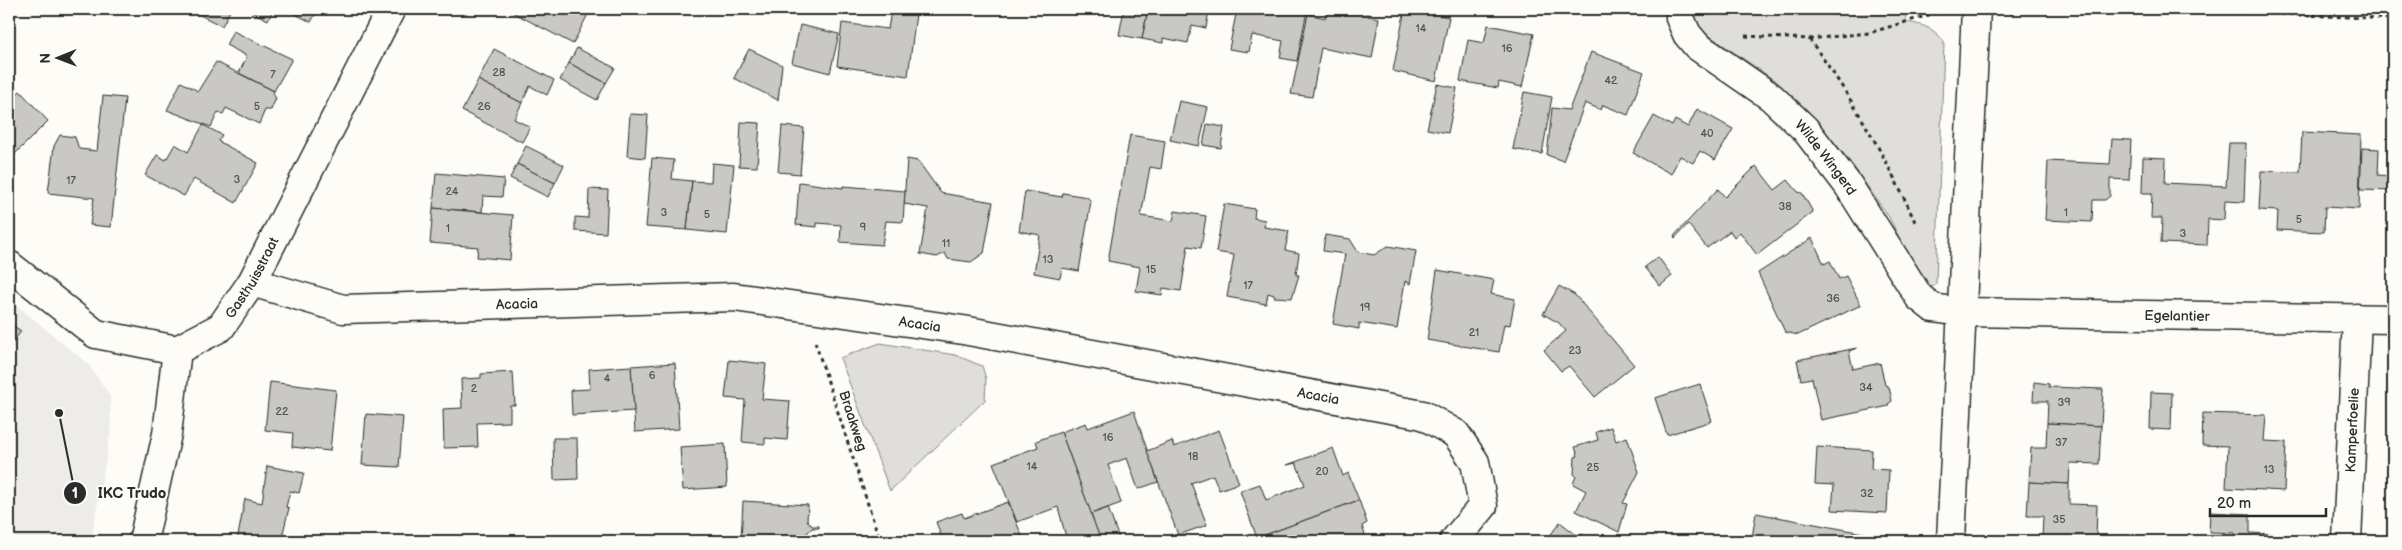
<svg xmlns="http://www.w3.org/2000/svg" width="2402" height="550" font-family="'Balsamiq Sans',sans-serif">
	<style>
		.built { fill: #edece8 }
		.green { fill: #dfdeda; stroke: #858482 }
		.building { fill: #c9c8c4; stroke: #2b2b2b }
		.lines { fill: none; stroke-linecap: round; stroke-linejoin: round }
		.minor-casing { stroke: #2b2b2b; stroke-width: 31 }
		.path { stroke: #2b2b2b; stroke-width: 3; stroke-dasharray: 4 4; stroke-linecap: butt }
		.minor { stroke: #fdfcf7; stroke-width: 28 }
		.labels { text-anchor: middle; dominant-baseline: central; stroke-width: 4; stroke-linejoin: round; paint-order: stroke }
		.number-label { font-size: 11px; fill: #525251 }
		.street-label { font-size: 14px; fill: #2b2b2b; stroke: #fdfcf7 }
		.leader { fill: none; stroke: #2b2b2b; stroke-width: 2 }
		.callout-dot { fill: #2b2b2b; stroke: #fdfcf7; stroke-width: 2 }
		.mark-label { font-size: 15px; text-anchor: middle; font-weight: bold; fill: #fff }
		.callout-label { font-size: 15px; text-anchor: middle; font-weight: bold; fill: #2b2b2b; stroke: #fdfcf7; stroke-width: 4; stroke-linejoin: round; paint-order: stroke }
	</style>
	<rect width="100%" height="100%" fill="#fdfcf7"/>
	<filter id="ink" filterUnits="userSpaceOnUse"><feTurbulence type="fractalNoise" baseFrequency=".02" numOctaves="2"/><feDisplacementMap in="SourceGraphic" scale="10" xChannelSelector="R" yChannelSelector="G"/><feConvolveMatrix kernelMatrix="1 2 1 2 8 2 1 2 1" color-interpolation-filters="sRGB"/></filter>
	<g filter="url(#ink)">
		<path class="built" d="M9,299L88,364L110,396L111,430L91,541H9Z"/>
		<g class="green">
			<path d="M1695,9H1821L1905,15L1907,22C1924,25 1934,28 1944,42L1936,285L1924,290L1889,217L1848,159L1811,114L1777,82L1697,27L1692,15Z"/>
			<path d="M880,343L955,355L982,366L986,379L985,400L890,491L840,358Z"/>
		</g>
		<g class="building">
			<path d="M193,9H231L222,26L192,11Z"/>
			<path d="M246,9H274L268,20Z"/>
			<path d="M285,9H326L325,12L318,9L311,22Z"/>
			<path d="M514,9H582L589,12L573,44L512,12Z"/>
			<path d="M582,9H597L594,15Z"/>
			<path d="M1124,9H1148L1142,39L1119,35Z"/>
			<path d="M1148,9H1220V12L1209,10L1206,28L1192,25L1188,43L1163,38V43L1142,39Z"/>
			<path d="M1237,9H1296L1307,11L1297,61L1280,58L1283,41L1252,35L1249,52L1229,49Z"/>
			<path d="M1327,9H1369L1368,16L1379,18L1372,58L1321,48L1312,97L1291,94L1308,14L1325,18Z"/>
			<path d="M1405,9L1449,17L1436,81L1393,71Z"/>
			<path d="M891,11L916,14L908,76L837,66L842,23L888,29Z"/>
			<path d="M800,25L839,34L830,73L792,63Z"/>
			<path d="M1488,25L1534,34L1522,87L1499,82L1498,88L1460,81L1468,40L1484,43Z"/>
			<path d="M233,31L292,59L274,91L239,73L247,56L226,45Z"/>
			<path d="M577,48L615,68L606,83L569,63Z"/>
			<path d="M494,49L554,80L547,95L530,86L522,103L478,80Z"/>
			<path d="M749,49L782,65L778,100L734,78Z"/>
			<path d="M1591,52L1644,72L1628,115L1603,105L1601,110L1585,103L1563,161L1547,155L1552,108L1569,110Z"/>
			<path d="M216,62L274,91L273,94L276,98L271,110H265L259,124L226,108L223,114L218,112L211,127L167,110L181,82L198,91Z"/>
			<path d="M569,63L606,83L597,100L560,80Z"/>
			<path d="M478,80L522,103L514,119L530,127L522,142L462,111Z"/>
			<path d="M1437,84L1457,88L1448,133L1427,129Z"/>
			<path d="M20,91L48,121L9,160V102Z"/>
			<path d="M1524,92L1552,97L1542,154L1513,149Z"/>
			<path d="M103,96L125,98L111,227L90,225L94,198L48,193L54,146L60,135L75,137L79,149L97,151Z"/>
			<path d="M1179,101L1208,107L1199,146L1170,140Z"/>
			<path d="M1697,109L1733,129L1715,160L1700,151L1693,163L1680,156L1671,174L1633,153L1654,116L1672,126L1675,120L1688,127Z"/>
			<path d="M630,114L648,115L645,158L627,156Z"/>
			<path d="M741,122L760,123L757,167L739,166Z"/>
			<path d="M1207,124L1224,127L1221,148L1203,145Z"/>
			<path d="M203,125L222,135L218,141L258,163L236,203L194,179L184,196L145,175L157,155L166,160L175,144L188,152Z"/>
			<path d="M782,126L804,128L800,174L778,172Z"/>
			<path d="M2302,132L2361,135L2359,209L2325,207L2324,232L2277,230L2278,211L2259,210L2261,171L2300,172Z"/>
			<path d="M1130,135L1165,141L1161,169L1150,167L1141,216L1173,221L1175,211L1206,216L1201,248L1188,246L1181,291L1163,288L1162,295L1136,291L1140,267L1108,261Z"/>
			<path d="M2112,139L2131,140L2129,180L2110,179V196L2105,200H2093L2092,222L2045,220L2048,161L2110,164Z"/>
			<path d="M2229,143H2246L2244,202L2225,201L2224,220L2208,219L2207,245L2161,243L2162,218H2151L2152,193H2142L2143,157L2166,158L2165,183L2226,186Z"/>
			<path d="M526,146L564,165L555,183L517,164Z"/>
			<path d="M2362,148L2379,149L2378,175L2393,176V191L2360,190Z"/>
			<path d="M652,158L674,160L672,179L692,181L687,230L646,227Z"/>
			<path d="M907,159L918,161L941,193L993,202L984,253L971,262L948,259L945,253L937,257L920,254L928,208L904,204Z"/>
			<path d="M712,163L734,165L727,234L687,230L692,181L711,182Z"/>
			<path d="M517,164L555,183L548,197L510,178Z"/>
			<path d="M1756,166L1775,190L1788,180L1798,192L1802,193L1813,212L1757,255L1740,232L1734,237L1730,231L1707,248L1688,224L1675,238L1674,236L1718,189L1725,197Z"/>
			<path d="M436,173L504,179L502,197L483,196L482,212L433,208Z"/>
			<path d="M799,182L843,188V186L905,191L903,222L886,221L882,245L840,242L841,225L817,223V227L796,225Z"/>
			<path d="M589,189L608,190L606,233L575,231V217L588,218Z"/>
			<path d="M1025,191L1062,197L1063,193L1087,197L1091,201L1079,271L1062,268L1060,278L1034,273L1040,235L1019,231Z"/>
			<path d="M1224,204L1255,209L1254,218L1265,220L1264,227L1289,231L1285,250L1299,253L1296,275H1299L1292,298L1274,297V295L1268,293L1266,304L1227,297L1234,255L1216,252Z"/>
			<path d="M433,208L513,215L510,260L477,257L478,247L430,243Z"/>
			<path d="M1325,235L1350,239L1358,252L1374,255L1388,246L1416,251L1410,284L1405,281L1397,329L1359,323V329L1333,324L1345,254L1323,251Z"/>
			<path d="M1812,238L1824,264L1830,261L1839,279L1846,276L1861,305L1798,335L1785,332L1758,273Z"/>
			<path d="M1658,257L1672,276L1660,286L1645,267Z"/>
			<path d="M1437,270L1494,280L1491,294L1515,299L1510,325L1504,324L1499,352L1427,340Z"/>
			<path d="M1559,286L1575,295L1634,365L1595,397L1569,366L1561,371L1544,350L1566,331L1559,323L1543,314Z"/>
			<path d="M9,323L21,331L9,348Z"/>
			<path d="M1857,348L1849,351L1853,369L1880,363L1885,385L1889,387L1892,401L1888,404L1889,406L1821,420L1812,378L1801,380L1797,360Z"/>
			<path d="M729,360L766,364L762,399L790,401L787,440L765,438V444L742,442L745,400L725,398Z"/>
			<path d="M675,363L679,429L635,432L631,366Z"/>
			<path d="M631,366L634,411L572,415L571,390L590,389L589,369Z"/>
			<path d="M513,372L515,405H510V422L477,423L478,447L444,448L443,409L462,408L461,379L481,378V374Z"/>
			<path d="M270,382L336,390L330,451L292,447L293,433L265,430Z"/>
			<path d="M2034,382L2049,384V387L2103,389L2101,426L2047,423L2048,401H2033Z"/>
			<path d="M1700,384L1712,421L1667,435L1655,398Z"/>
			<path d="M2151,392L2172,393L2171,430L2150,429Z"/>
			<path d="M1134,411L1158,482L1138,489L1127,458L1108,465L1121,503L1091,514L1061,432L1086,423L1088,428Z"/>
			<path d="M2203,413L2266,415L2264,441L2286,442L2284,491L2226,488L2228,446L2202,445Z"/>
			<path d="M366,414L403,417L399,467L362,465Z"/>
			<path d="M2047,423L2101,426L2099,464L2070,463L2069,484L2029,482L2031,448H2046Z"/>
			<path d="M1611,427L1616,441L1627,437L1639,472L1623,503L1627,504L1619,532L1576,511L1586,491L1573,484L1576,476L1574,474L1575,457L1578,456L1575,447L1598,440L1596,432Z"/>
			<path d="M1219,430L1239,483L1219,490L1213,475L1191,483L1207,525L1178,535L1147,451L1172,441L1174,447Z"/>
			<path d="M1061,432L1100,537L1087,541H1067L1058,507L1017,522L993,463L1038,447L1036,441Z"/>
			<path d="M553,438H577L578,479L554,480Z"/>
			<path d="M725,444L727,487L683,490L680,447Z"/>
			<path d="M1817,447L1872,450L1871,469L1889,470L1887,513L1832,510L1834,485L1815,484Z"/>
			<path d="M1333,448L1343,476L1348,473L1359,500L1257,538L1240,491L1260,484L1266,500L1305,485L1296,463L1287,465Z"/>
			<path d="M267,466L304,473L299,493L290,491L286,507L289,508L282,537L292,539V541H237L245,499L262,503Z"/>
			<path d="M2029,482L2069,484V504L2097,505L2096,541L2042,540L2043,516H2027Z"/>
			<path d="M1359,500L1367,523L1362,526L1367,541H1259L1257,538Z"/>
			<path d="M743,501L808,505L807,520L812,526H819V528H812L807,533L806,541H741Z"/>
			<path d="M1008,502L1024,541H943L936,522L962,513L964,518Z"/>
			<path d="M1108,508L1120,541H1101L1091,514Z"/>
			<path d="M2210,512L2250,514V533L2271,534V541H2235V533L2209,532Z"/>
			<path d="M1756,513L1868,534L1867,541H1760L1752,538Z"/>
			<path d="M1560,522L1579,537L1582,534L1592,541H1546Z"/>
		</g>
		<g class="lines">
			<defs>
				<g id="minor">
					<path id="s1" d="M1680,9V18L1687,34L1697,46L1771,97L1805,129L1848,185L1919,297L1933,308L1961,312L2393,319"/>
					<path d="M9,265L96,334L177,350"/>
					<path id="s2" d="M252,282L343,309L734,297L963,330L1423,415L1456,434L1475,462L1483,506L1454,541"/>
					<path id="s3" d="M177,350L221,327L252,282L391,9"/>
					<path d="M143,541L167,434L177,350"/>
					<path d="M1951,541L1976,9"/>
					<path id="s4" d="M2347,541L2357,318"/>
				</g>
			</defs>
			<use href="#minor" class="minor-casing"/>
			<g class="path">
				<path d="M2169,9L2393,19"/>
				<path d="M2010,13L2033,9"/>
				<path d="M1745,36L1809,39L1869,33L1942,11"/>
				<path d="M1809,39C1852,97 1887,159 1916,224"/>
				<path d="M815,342L880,541"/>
			</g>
			<use href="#minor" class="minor"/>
		</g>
	</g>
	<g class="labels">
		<g class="number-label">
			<text x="1421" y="28">14</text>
			<text x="1507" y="48">16</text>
			<text x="499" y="72">28</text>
			<text x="273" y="74">7</text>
			<text x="1611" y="80">42</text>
			<text x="257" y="106">5</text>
			<text x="484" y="106">26</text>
			<text x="1707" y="133">40</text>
			<text x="237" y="179">3</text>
			<text x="71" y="180">17</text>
			<text x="452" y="191">24</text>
			<text x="1785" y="206">38</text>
			<text x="664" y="212">3</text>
			<text x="2066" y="212">1</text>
			<text x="707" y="214">5</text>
			<text x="2299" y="219">5</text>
			<text x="863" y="227">9</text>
			<text x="448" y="228">1</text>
			<text x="2183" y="233">3</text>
			<text x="946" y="243">11</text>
			<text x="1048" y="259">13</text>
			<text x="1151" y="269">15</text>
			<text x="1248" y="285">17</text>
			<text x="1833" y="298">36</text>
			<text x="1365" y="307">19</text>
			<text x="1474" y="332">21</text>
			<text x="1575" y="350">23</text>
			<text x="652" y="375">6</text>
			<text x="607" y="378">4</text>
			<text x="1866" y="387">34</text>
			<text x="474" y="388">2</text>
			<text x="2064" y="402">39</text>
			<text x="282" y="411">22</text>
			<text x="1108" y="437">16</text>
			<text x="2061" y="442">37</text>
			<text x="1193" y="456">18</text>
			<text x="1032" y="466">14</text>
			<text x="1593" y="467">25</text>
			<text x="2269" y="469">13</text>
			<text x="1322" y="471">20</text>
			<text x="1867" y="493">32</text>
			<text x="2059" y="519">35</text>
		</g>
		<g class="street-label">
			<text stroke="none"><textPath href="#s1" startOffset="214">Wilde Wingerd</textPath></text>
			<text stroke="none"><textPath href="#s3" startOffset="108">Gasthuisstraat</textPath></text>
			<text stroke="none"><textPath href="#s2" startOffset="269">Acacia</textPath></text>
			<text stroke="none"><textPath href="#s1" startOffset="644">Egelantier</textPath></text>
			<text stroke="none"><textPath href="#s2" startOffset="674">Acacia</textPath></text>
			<text stroke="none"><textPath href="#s2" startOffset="1079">Acacia</textPath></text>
			<text transform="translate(853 421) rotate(72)">Braakweg</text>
			<text stroke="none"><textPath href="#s4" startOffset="111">Kamperfoelie</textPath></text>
		</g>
	</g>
	<path class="leader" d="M59 413L75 493"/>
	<g class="callout-dot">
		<circle cx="59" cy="413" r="5"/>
		<circle cx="75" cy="493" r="12"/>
	</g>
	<g class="mark-label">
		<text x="75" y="498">1</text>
	</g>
	<g class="callout-label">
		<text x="132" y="498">IKC Trudo</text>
	</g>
	<rect width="2402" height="550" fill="none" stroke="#fdfcf7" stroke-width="30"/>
	<rect x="15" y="15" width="2372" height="520" fill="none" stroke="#2b2b2b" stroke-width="2" filter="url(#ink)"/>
	<g transform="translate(58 58) rotate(269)" stroke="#fdfcf7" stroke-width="4" paint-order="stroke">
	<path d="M0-4L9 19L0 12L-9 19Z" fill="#2b2b2b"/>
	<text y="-8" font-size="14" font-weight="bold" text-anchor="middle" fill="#2b2b2b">N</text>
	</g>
	<path d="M2210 508v8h116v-8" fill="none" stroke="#2b2b2b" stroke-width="2.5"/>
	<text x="2217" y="508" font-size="15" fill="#2b2b2b" stroke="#fdfcf7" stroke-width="4" paint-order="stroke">20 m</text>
</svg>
